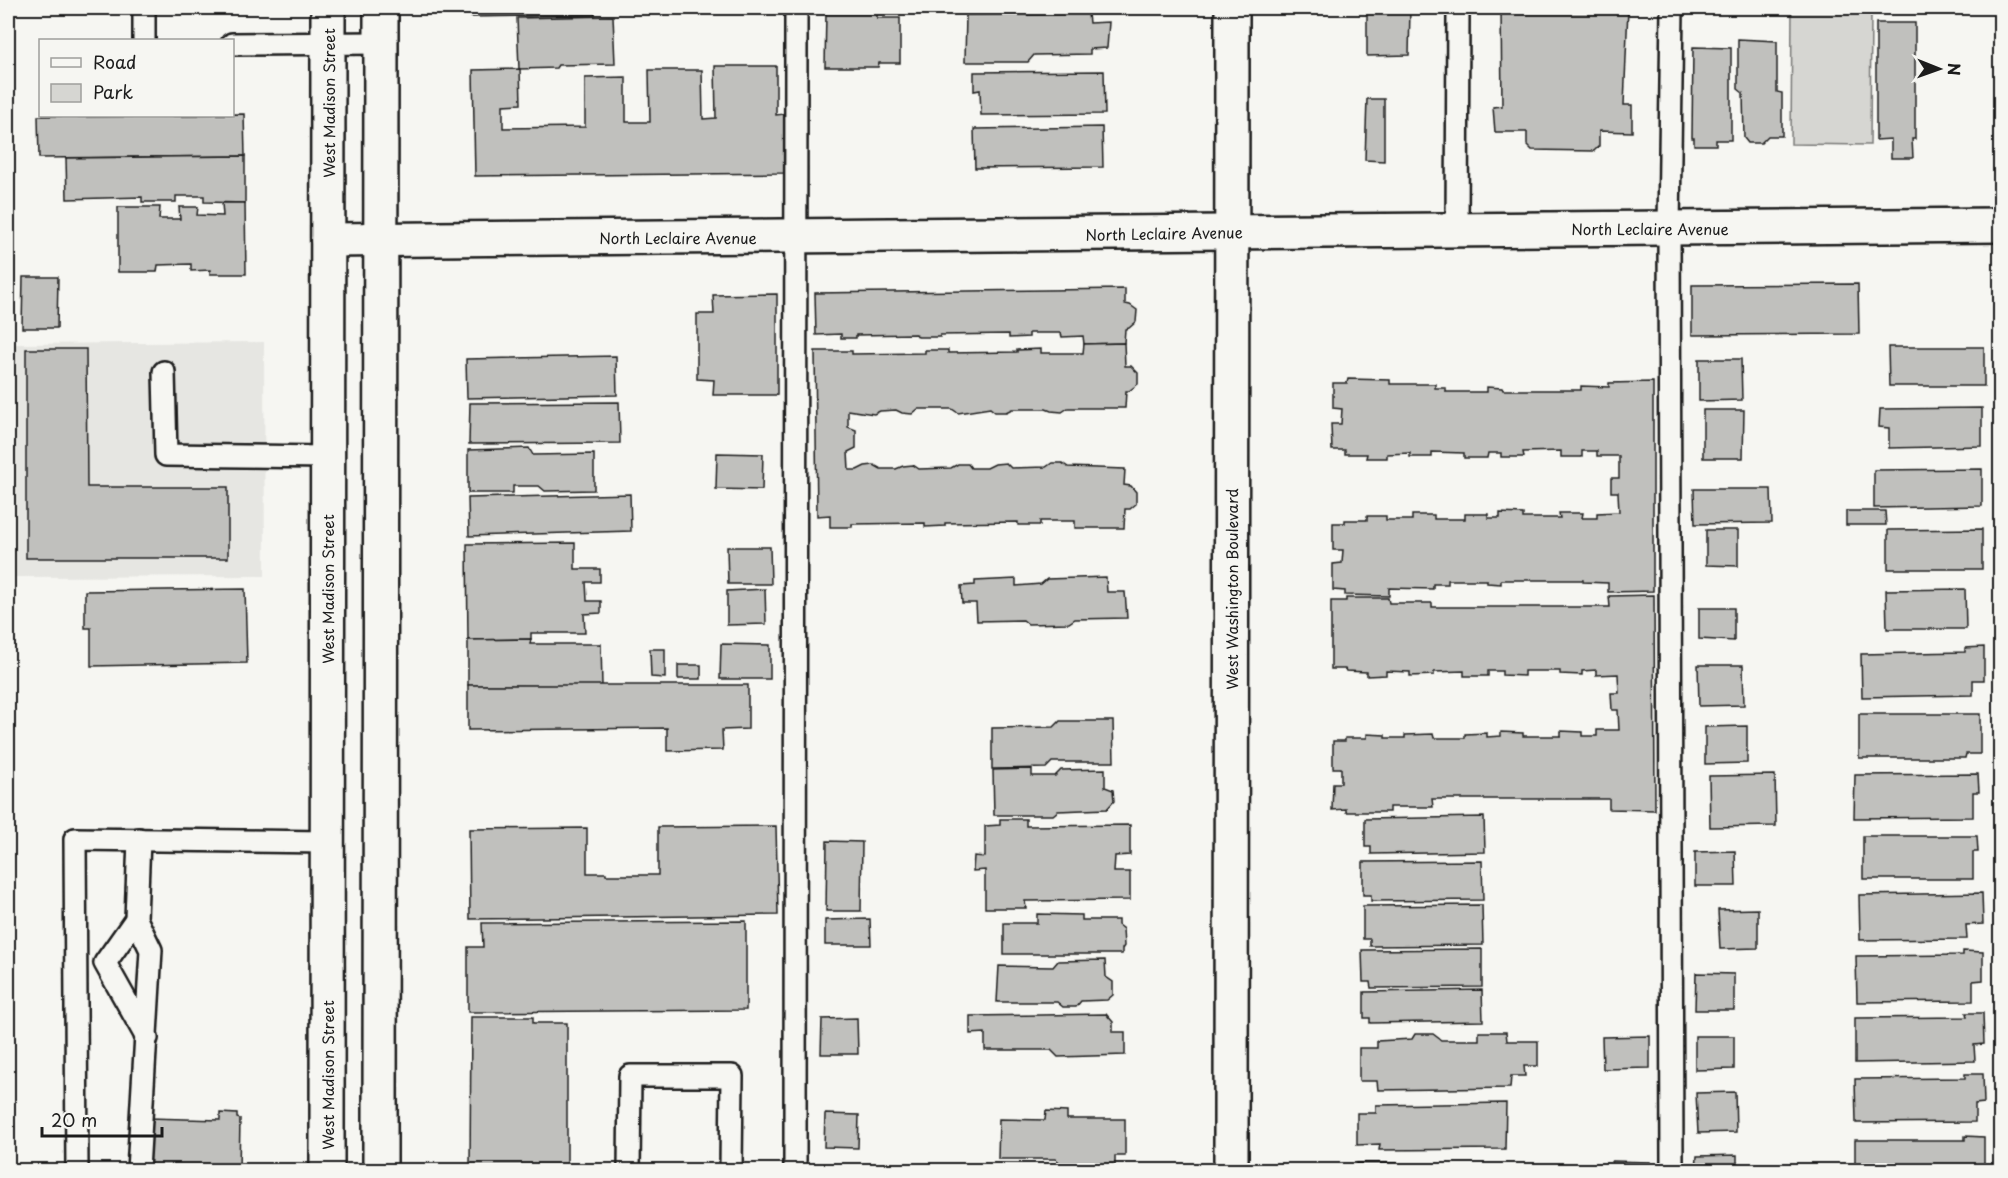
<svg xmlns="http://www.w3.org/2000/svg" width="2008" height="1178" font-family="'Playpen Sans',sans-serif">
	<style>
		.built { fill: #e6e6e2 }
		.green { fill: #d6d6d2; stroke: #797977; stroke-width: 1.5 }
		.building { fill: #c0c0bd; stroke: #1c1c1c; stroke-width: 1.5 }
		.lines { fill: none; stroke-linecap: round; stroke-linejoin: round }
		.service-casing { stroke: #1c1c1c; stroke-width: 26 }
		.minor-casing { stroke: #1c1c1c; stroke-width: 38 }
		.tertiary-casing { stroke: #1c1c1c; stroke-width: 38 }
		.secondary-casing { stroke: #1c1c1c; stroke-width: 38 }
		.service { stroke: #f6f6f2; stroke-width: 21 }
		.minor { stroke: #f6f6f2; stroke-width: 33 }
		.tertiary { stroke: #f6f6f2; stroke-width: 33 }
		.secondary { stroke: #f6f6f2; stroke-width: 33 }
		.labels { text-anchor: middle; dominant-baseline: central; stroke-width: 5; stroke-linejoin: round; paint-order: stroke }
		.street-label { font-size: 15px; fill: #1c1c1c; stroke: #f6f6f2 }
	</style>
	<rect width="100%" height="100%" fill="#f6f6f2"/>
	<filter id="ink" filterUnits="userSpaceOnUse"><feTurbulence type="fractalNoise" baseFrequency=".0167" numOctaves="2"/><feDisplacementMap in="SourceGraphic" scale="12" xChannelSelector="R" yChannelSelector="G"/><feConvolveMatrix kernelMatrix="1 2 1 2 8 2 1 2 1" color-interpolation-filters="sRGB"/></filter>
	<g filter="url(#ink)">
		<path class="built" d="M264,342L265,576L15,577V344Z"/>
		<path class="green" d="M1792,8H1871L1870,145L1791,144Z"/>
		<g class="building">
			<path d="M471,8H595V15L471,17Z"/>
			<path d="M1367,8H1410L1409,55L1367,56Z"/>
			<path d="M1501,8H1628L1624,105H1632V132L1599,131V146L1594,151L1532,150L1527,145V132H1495L1493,107L1502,106Z"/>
			<path d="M826,13H877V18H900V63H879L878,67H825Z"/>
			<path d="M1088,14L1089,23L1109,22L1107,48L1090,49V54L1034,55L1028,62H965L966,15Z"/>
			<path d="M613,16L615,64L558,65L556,68L519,69L517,18Z"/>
			<path d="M1876,23H1915V139H1912L1913,158H1891V139L1876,140Z"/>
			<path d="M1738,39L1777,41V92L1782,93V136H1768L1761,143H1748L1744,138L1743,93L1738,89Z"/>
			<path d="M1693,47L1731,48V140H1716V145H1694V138H1692Z"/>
			<path d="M715,66H776V115L784,114L785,173L475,176L473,70L520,69L521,104L503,105V128L585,127V78L626,77V122H650L649,70H702L703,119L716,118Z"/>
			<path d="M1104,71L1105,114L981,115L980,90L974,91V72Z"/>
			<path d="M1367,99H1384V161L1365,160Z"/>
			<path d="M244,114L245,156L39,158L38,116Z"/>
			<path d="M72,116H199L72,117Z"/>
			<path d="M1102,127L1103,167L975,168L974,129Z"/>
			<path d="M245,156V203L204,202V196H176V202H142V197L67,199L66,158Z"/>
			<path d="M222,203H245L246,274H210V270L191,271V264L158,265L157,272H118V207H160L159,219H180L179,207H198L197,215L223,216Z"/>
			<path d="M23,277H58L57,328H22Z"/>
			<path d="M1858,284L1859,334L1692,335V285Z"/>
			<path d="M1125,289V304L1130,305L1137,310L1136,322L1129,328L1125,329L1124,343L1084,344L1083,336L1062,337L1061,333H1029V337L1009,338V334L940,335V337H918L916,334L856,335V338H841V334L816,335L815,293Z"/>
			<path d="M777,294V395H713L714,380L697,379V314H714L713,295Z"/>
			<path d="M1124,343L1125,366H1131L1138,373V384L1129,391H1126L1125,408H1068L1062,412L1051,411L1046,409H1012L1006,412H995L990,408L958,413L952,409H918L912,414L902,413L896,410L880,411L874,414L848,410V427L856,430V448L848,452L849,470H857L865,466L874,465L881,469H896L903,466L913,465L919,469L951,468L958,464H968L971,468H987L995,464L1006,463L1011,468L1046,467L1052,463H1062L1068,467L1125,469L1124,485L1131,486L1136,492V504L1130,509H1125L1124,528H1075V521H1040V525H1018V522L945,523V526L925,527V523L852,524V527H830V515L817,516L815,351H852V354L925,353V350H948V353L1017,352V350L1041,349V353H1083L1084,344Z"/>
			<path d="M1888,347H1984V386H1889Z"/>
			<path d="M26,349H86L87,487H228V558H26Z"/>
			<path d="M616,356L617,395L467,398L466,359Z"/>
			<path d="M1699,359H1741L1742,400L1699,401Z"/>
			<path d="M1348,379L1390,380V384H1435V388H1446V392H1487V387L1502,388L1503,390H1581V386L1609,387V383L1653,382V591L1608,592V583L1583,582V580H1501V584L1487,583V580H1448V584H1433V589L1389,588V596L1345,595V591L1333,590V564L1342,563L1343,550H1333V523H1345V520H1367V516H1386V520H1412V515H1434V519H1465V514H1488V518H1500V513L1523,514V518H1560L1559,513H1583L1582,518H1597V513L1619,512L1618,492H1611V478H1619V456H1597V451H1582V457H1561V451L1523,452L1524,457H1501V453H1488L1487,458H1464V453L1432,452V457H1410V453L1387,454V458H1366L1367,454H1345V450H1332L1331,424H1341L1342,409L1333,408V383H1347Z"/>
			<path d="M619,402L620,443L469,444L470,403Z"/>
			<path d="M1982,408V446L1889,448V428L1879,427L1880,409Z"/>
			<path d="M1703,410H1744L1743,458H1703Z"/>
			<path d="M529,448L533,455L594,454V490L545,491L539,486H513V493H468V450Z"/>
			<path d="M717,453L763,454L762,490L716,489Z"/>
			<path d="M1982,469V506L1874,508V470Z"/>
			<path d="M1694,489H1771L1772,523L1695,524Z"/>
			<path d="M630,494L631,531L469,536L468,498Z"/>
			<path d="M1846,511H1885L1886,525H1846Z"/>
			<path d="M1982,529V569H1888V530Z"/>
			<path d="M1706,530H1738V566L1706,565Z"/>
			<path d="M575,543V569H600V582H586L587,601H601V613L584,614L585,633H531V639L468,640L467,544Z"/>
			<path d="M727,547H770L771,584H728Z"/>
			<path d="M1106,577L1107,592H1125L1127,618L1075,619L1069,623L1028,624L1023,620L977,621L976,603H962L961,586L975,585V581L1016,579V586L1041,584L1047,579Z"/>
			<path d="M245,589L247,663L91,666V628H85V591Z"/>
			<path d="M765,589L766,624L727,625V591Z"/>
			<path d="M1965,589L1966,629H1887L1886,590Z"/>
			<path d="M1654,595L1655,810L1609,809V799H1432L1433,807H1389V812H1346V809L1332,810L1333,783H1341V768H1333V741H1345V738H1367V734L1385,735V738H1405V735L1433,734L1434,738H1465V734L1487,733V737L1501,736V732L1523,733V736H1561V731L1582,732V736H1597V730H1619L1618,710H1612L1611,693H1619L1618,674L1596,675V670L1582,671V675L1560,674V671H1524V676L1502,675V671H1488V676H1464V671L1434,672V675L1410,676V672L1386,671V675L1367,676V672L1346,671L1345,669H1331V601H1346V598H1388L1389,603H1432V607H1610L1609,596Z"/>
			<path d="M1699,608H1734V641L1699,639Z"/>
			<path d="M531,639L530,644H601L602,686L468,685V640Z"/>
			<path d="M721,644L770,645V679H720Z"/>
			<path d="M1984,647V680H1973V695L1862,697L1861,654L1965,652V648Z"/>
			<path d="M650,649H665V678L651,677Z"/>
			<rect x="678" y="665" width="23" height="14"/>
			<path d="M1698,665H1743L1744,705L1699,706Z"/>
			<path d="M468,685H748V729L722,730L723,750L667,751V728L468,730Z"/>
			<path d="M1859,714H1980V754H1966L1965,758H1859Z"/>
			<path d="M1060,721H1113L1114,762H1052L1046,768L992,769V728L1054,727Z"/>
			<path d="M1747,726V763L1705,764V727Z"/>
			<path d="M1032,769V776H1055L1061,770L1105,769V787L1113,790L1114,801L1107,809L1058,811L1053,815H994L993,770Z"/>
			<path d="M1978,774L1979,792H1973V817L1854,818L1855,775Z"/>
			<path d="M1775,775L1776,826L1710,827L1709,776Z"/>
			<path d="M1484,817L1485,852L1371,854V847H1365V819Z"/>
			<path d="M1000,819H1026V826L1130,825V855L1115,856L1114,872H1130V900L1025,901L1026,908H985V870L973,871L974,856L985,857V826L1000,825Z"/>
			<path d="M776,826L778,915L470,919L469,829L587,828V873H606V875H658V827Z"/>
			<path d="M1863,836H1977L1978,852H1973V879H1863Z"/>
			<path d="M827,841L862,842L861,911H826Z"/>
			<path d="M1735,851L1736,886H1695V852Z"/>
			<path d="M1482,861L1483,900L1371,901V895H1363V862Z"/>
			<path d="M1982,893L1983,924L1966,925L1967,939L1860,940L1859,895Z"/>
			<path d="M1482,905L1483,945L1370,946V939H1363V906Z"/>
			<path d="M1758,909V948L1720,949L1718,910Z"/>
			<path d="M1037,914L1082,915V920H1118V925L1123,929L1124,946L1122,949V954H1004V923H1037Z"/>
			<path d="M870,919L871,945H825V920Z"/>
			<path d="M746,921V1010L468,1012V947H483L482,923Z"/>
			<path d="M1482,949V987L1371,988L1370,982H1363L1362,950Z"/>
			<path d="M1963,951L1983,952V980L1973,981V1001L1857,1002L1856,956L1963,955Z"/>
			<path d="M1105,960L1106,977L1113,982V995L1107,1000L1081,1001L1076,1007H1063L1057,1002H997L999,966L1053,967L1058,961Z"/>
			<path d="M1696,973L1734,974V1010H1695Z"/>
			<path d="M1482,990L1483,1021L1370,1023V1018H1364V992Z"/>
			<path d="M1966,1013H1983L1984,1044L1974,1045L1975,1061L1855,1063V1018L1967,1017Z"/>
			<path d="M1106,1014L1113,1022V1032H1125V1055L1058,1057L1051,1050H985V1033L970,1034V1016Z"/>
			<path d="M471,1017H533V1023H567V1170H470Z"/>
			<path d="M857,1018L858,1054H821L822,1019Z"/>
			<path d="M1479,1032H1506L1507,1041H1538V1066H1524L1525,1076H1511L1510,1088L1378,1090L1377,1081H1359V1048H1377V1041L1412,1039L1415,1034H1433L1441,1040H1479Z"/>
			<path d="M1650,1036V1068L1603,1069L1602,1037Z"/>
			<path d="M1695,1036H1734V1069L1695,1070Z"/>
			<path d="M1965,1074H1983L1984,1103L1975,1104V1122L1856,1123L1855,1079L1965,1078Z"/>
			<path d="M1735,1092L1736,1132L1698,1133L1696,1093Z"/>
			<path d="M1506,1103L1505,1149L1379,1150L1380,1144L1357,1145V1113H1376V1105Z"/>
			<path d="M1046,1111L1067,1112V1119H1125V1156H1115V1165H1062L1056,1159H998L999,1119L1045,1120Z"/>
			<path d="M220,1113L237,1114V1118L240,1119L239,1170H148L149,1118L220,1120Z"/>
			<path d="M825,1114L859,1115L858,1148L824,1147Z"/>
			<path d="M1965,1136L1984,1137V1165L1973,1166V1170H1855V1140H1965Z"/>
			<path d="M1737,1155V1170H1696L1697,1156Z"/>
			<path d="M1612,1161L1650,1162V1170H1612Z"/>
			<path d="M1357,1163H1397L1398,1169L1469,1168V1170H1357Z"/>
			<path d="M1111,1167L1114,1170H1055L1057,1168Z"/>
		</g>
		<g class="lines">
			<defs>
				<g id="service">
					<path d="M144,8V40"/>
					<path d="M232,44L381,43"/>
					<path d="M1457,230L1458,8"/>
					<path d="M164,372L166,455L327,457"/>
					<path d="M136,919L105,963L147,1038"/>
					<path d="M77,1170L75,839L327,842"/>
					<path d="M138,1170L151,950L136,919L139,839"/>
					<path d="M629,1170L630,1076H732L731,1170"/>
					<path d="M795,1170L796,8"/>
					<path d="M1672,1170L1669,228L1672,8"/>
				</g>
				<path id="minor" d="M328,240L2000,225"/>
				<path id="tertiary" d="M1231,1170L1232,8"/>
				<g id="secondary">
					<path d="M327,1170L328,8"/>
					<path d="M380,1170L381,8"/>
				</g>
			</defs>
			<use href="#service" class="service-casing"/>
			<use href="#minor" class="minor-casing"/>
			<use href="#tertiary" class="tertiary-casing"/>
			<use href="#secondary" class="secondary-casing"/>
			<use href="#service" class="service"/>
			<use href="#minor" class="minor"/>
			<use href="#tertiary" class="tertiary"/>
			<use href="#secondary" class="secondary"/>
		</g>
	</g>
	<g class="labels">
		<g class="street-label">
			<text transform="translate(328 103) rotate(-90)">West Madison Street</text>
			<text x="1650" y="228">North Leclaire Avenue</text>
			<text transform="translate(1164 233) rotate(-1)">North Leclaire Avenue</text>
			<text x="678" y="237">North Leclaire Avenue</text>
			<text transform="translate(327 589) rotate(-90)">West Madison Street</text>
			<text transform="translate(1231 589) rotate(-90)">West Washington Boulevard</text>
			<text transform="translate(327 1075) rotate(-90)">West Madison Street</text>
		</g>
	</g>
	<rect width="2008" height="1178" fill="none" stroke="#f6f6f2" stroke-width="30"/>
	<rect x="15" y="15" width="1978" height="1148" fill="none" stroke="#1c1c1c" stroke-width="2" filter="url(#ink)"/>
	<rect x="39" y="39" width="195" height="78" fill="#f6f6f2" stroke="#9f9f9c" stroke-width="1.5"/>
	<rect x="51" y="58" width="30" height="9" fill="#f6f6f2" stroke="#9f9f9c" stroke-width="1.5"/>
	<text x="93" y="69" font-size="18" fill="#1c1c1c">Road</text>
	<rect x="51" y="84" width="30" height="18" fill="#d6d6d2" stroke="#9f9f9c" stroke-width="1.5"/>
	<text x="93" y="99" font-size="18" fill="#1c1c1c">Park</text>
	<g transform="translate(1939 69) rotate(91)" stroke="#f6f6f2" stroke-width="4.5" paint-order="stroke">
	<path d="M0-4.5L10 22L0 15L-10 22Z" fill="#1c1c1c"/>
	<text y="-9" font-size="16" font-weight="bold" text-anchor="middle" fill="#1c1c1c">N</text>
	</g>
	<path d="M42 1127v9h120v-9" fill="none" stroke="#1c1c1c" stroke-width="3"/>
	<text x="51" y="1127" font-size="18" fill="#1c1c1c" stroke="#f6f6f2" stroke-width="4.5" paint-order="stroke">20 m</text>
</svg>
